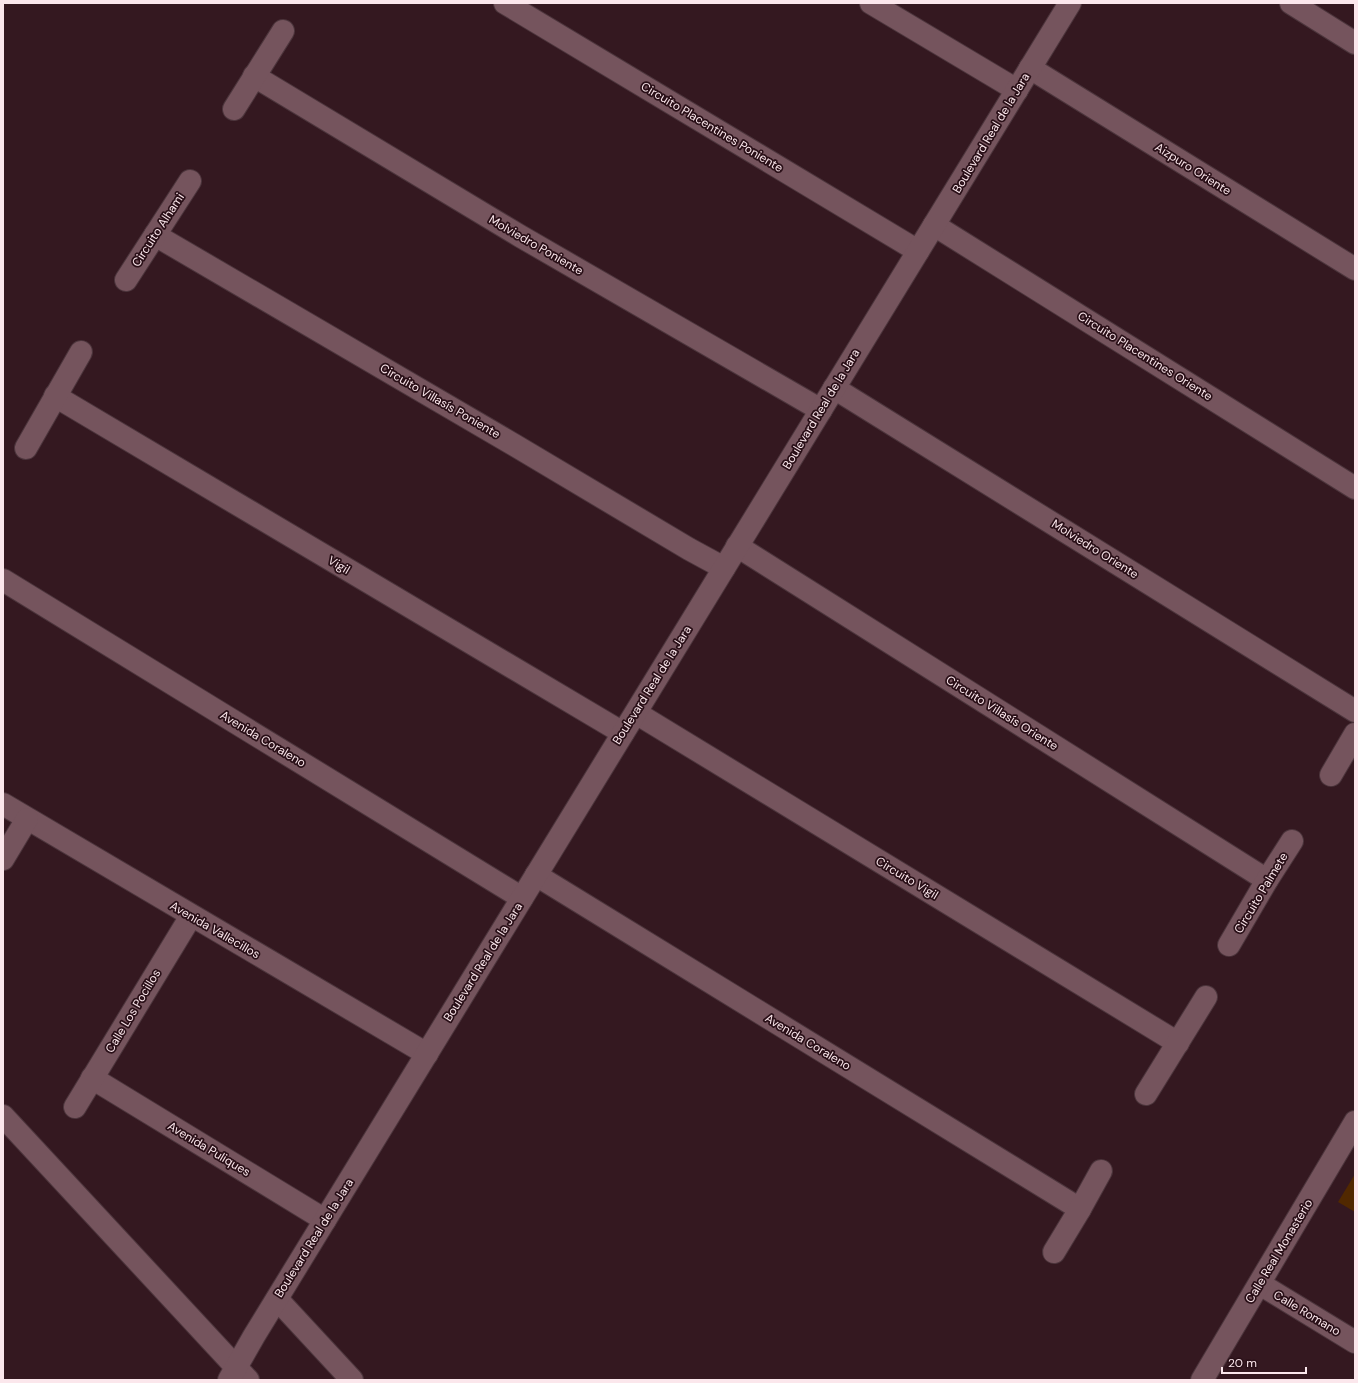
<svg xmlns="http://www.w3.org/2000/svg" width="1358" height="1383" font-family="'DM Sans',sans-serif">
	<style>
		.green { fill: #512800 }
		.lines { fill: none; stroke-linecap: round; stroke-linejoin: round }
		.minor-casing { stroke: #4c353c; stroke-width: 24 }
		.minor { stroke: #75545d; stroke-width: 22 }
		.labels { text-anchor: middle; dominant-baseline: central; stroke-width: 3.5; stroke-linejoin: round; paint-order: stroke }
		.street-label { font-size: 12px; fill: #fbe7ec; stroke: #290f17 }
	</style>
	<rect width="100%" height="100%" fill="#341820"/>
	<path class="green" d="M1355,1174V1212L1338,1202Z"/>
	<g class="lines">
		<defs>
			<g id="minor">
				<path d="M505,3L918,251"/>
				<path d="M871,3L1017,90"/>
				<path d="M1291,3L1355,43"/>
				<path d="M1030,68L1355,269"/>
				<path d="M254,76L520,236L821,410"/>
				<path d="M234,109L283,31"/>
				<path d="M934,225L1355,488"/>
				<path d="M155,235L516,446L689,549L724,568"/>
				<path d="M126,280L190,181"/>
				<path d="M834,388L1355,711"/>
				<path d="M55,396L623,733"/>
				<path d="M26,448L81,352"/>
				<path d="M737,546L1267,880"/>
				<path d="M3,580L522,898"/>
				<path d="M636,713L1178,1043"/>
				<path d="M1331,775L1355,734"/>
				<path d="M3,804L427,1054"/>
				<path d="M3,859L27,819"/>
				<path d="M536,875L1080,1209"/>
				<path d="M1229,945L1267,880L1292,841"/>
				<path d="M92,1078L325,1220"/>
				<path d="M1146,1094L1206,997"/>
				<path d="M75,1107L191,916"/>
				<path d="M3,1116L248,1380"/>
				<path d="M1054,1252L1080,1209L1101,1171"/>
				<path d="M1260,1284L1355,1342"/>
				<path d="M277,1299L352,1380"/>
				<path d="M229,1380L254,1336L1070,3"/>
				<path d="M1202,1380L1355,1122"/>
			</g>
		</defs>
		<use href="#minor" class="minor-casing"/>
		<use href="#minor" class="minor"/>
	</g>
	<g class="labels">
		<g class="street-label">
			<text transform="translate(712 127) rotate(31)">Circuito Placentines Poniente</text>
			<text transform="translate(991 133) rotate(-59)">Boulevard Real de la Jara</text>
			<text transform="translate(1193 169) rotate(32)">Aizpuro Oriente</text>
			<text transform="translate(158 230) rotate(-57)">Circuito Alhami</text>
			<text transform="translate(536 245) rotate(30)">Molviedro Poniente</text>
			<text transform="translate(1145 356) rotate(32)">Circuito Placentines Oriente</text>
			<text transform="translate(440 401) rotate(30)">Circuito Villasís Poniente</text>
			<text transform="translate(821 409) rotate(-59)">Boulevard Real de la Jara</text>
			<text transform="translate(1095 549) rotate(32)">Molviedro Oriente</text>
			<text transform="translate(339 565) rotate(31)">Vigil</text>
			<text transform="translate(652 685) rotate(-58)">Boulevard Real de la Jara</text>
			<text transform="translate(1002 713) rotate(32)">Circuito Villasís Oriente</text>
			<text transform="translate(263 739) rotate(31)">Avenida Coraleno</text>
			<text transform="translate(907 878) rotate(31)">Circuito Vigil</text>
			<text transform="translate(1261 893) rotate(-59)">Circuito Palmete</text>
			<text transform="translate(215 930) rotate(30)">Avenida Vallecillos</text>
			<text transform="translate(483 962) rotate(-58)">Boulevard Real de la Jara</text>
			<text transform="translate(133 1011) rotate(-59)">Calle Los Pocillos</text>
			<text transform="translate(808 1042) rotate(31)">Avenida Coraleno</text>
			<text transform="translate(209 1149) rotate(31)">Avenida Puliques</text>
			<text transform="translate(314 1238) rotate(-58)">Boulevard Real de la Jara</text>
			<text transform="translate(1279 1251) rotate(-59)">Calle Real Monasterio</text>
			<text transform="translate(1307 1313) rotate(31)">Calle Romano</text>
		</g>
	</g>
	<rect width="1358" height="1383" fill="none" stroke="#fbe7ec" stroke-width="8"/>
	<path d="M1222 1367v6h84v-6" fill="none" stroke="#fbe7ec" stroke-width="2"/>
	<text x="1228" y="1367" font-size="12" fill="#fbe7ec" stroke="#290f17" stroke-width="3" paint-order="stroke">20 m</text>
</svg>
